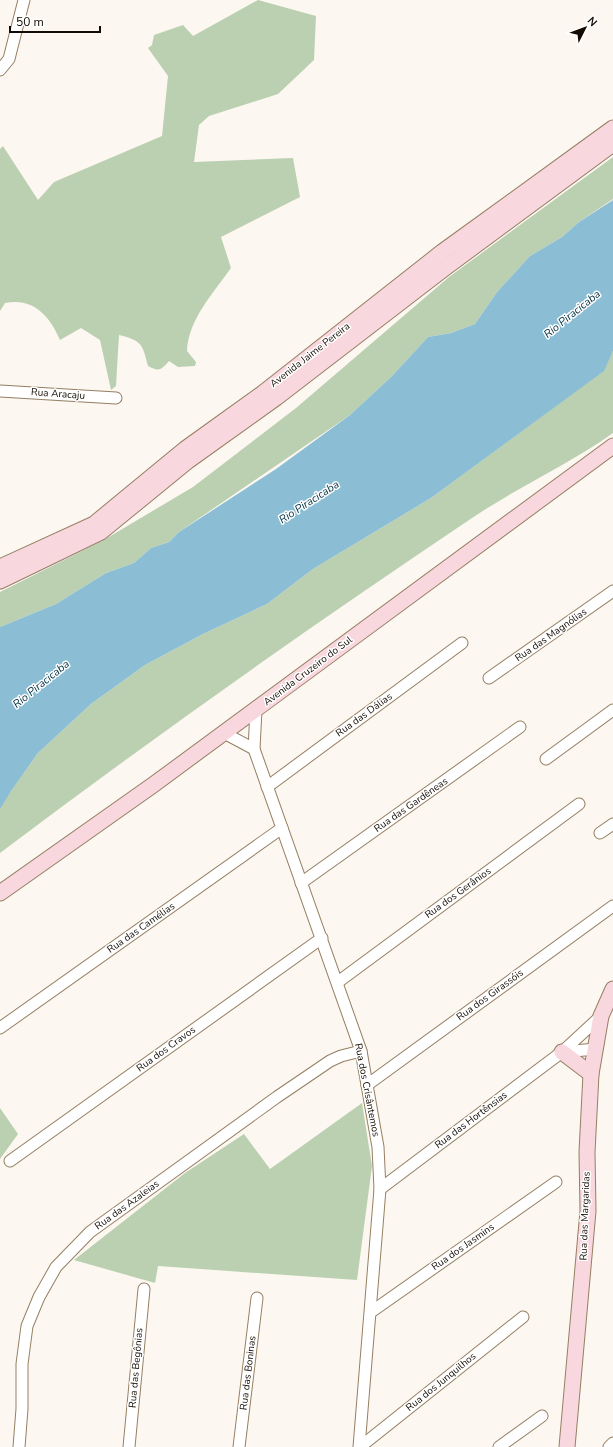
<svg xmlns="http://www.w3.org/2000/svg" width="613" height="1447" font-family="'Nunito Sans',sans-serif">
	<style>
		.green { fill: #bbd0b1 }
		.water { fill: #8bbed5 }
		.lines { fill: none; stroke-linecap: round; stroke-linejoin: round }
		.street-casing { stroke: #957f62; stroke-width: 13 }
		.secondary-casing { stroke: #957f62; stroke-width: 17 }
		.street { stroke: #fff; stroke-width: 11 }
		.secondary { stroke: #f9d7df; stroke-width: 15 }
		.labels { text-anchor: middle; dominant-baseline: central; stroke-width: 3; stroke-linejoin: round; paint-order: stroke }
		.street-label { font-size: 10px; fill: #130b03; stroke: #fff }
		.water-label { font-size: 11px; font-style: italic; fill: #013041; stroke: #fff }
	</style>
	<rect width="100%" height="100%" fill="#fcf7f0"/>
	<g class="green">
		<path d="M258,0L316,16L314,60L278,94L209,116L199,125L194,162L293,158L300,197L221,237L231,268C214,292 188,320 187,351L196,362L195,366L178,367L169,361C161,370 159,372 148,366C142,343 142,341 119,335L116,386L111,390L100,340L81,328L60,340C50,316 33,297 5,303L0,311V149L3,146L38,200L54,182L162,136L168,76L148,48L152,45L154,35L183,25L193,36Z"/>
		<path d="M613,157V199L579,222L562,237L530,256L497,292L475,324L451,333L428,337L392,376L350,415L179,532L169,542L151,548L134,563L106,573L56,604L0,627V592L102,541L193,487L296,408L449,277Z"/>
		<path d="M613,351V433C568,465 518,487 472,518C312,625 154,737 0,853V806L38,753L91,704L145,665L203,634L267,604L313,569L431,498L603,371Z"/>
		<path d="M362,1103L372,1166L357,1280L158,1266L155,1283L74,1260L185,1173L244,1134L270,1169Z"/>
		<path d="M0,1108L18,1134L0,1159Z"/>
	</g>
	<path class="water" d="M613,200V351L604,371L431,498L313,569L267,604L203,634L145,665L91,704L38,753L11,791L0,809V627L56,604L106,573L134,563L151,548L169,542L179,532L276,469L350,415L392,376L428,337L451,333L475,324L497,292L530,256L562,237L579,222Z"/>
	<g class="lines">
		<defs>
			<g id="street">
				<path d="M0,70L9,59L11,51L24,0"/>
				<path d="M0,391L116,398"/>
				<path d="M489,678L613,591"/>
				<path d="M256,710L254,749L361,1051L378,1147L380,1189L359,1447"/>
				<path d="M224,733L254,749"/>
				<path d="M546,759L613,710"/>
				<path d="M267,787L462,643"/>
				<path d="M600,833L613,824"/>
				<path d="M301,883L520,727"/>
				<path d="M338,982L579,804"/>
				<path d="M0,1028L282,828"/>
				<path d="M562,1052L596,1049"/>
				<path d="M367,1085L613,906"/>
				<path d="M10,1161L322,938"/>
				<path d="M380,1189L562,1052L601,1016"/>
				<path d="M371,1312L556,1182"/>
				<path d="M19,1447L22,1409V1364L27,1326L39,1297L56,1267L90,1232L277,1097L330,1061L341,1056L361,1051"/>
				<path d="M129,1447L144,1289"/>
				<path d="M239,1447L257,1298"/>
				<path d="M360,1447L523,1317"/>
				<path d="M499,1447L542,1416"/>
				<path d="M609,1447L613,1443"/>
			</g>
			<g id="secondary">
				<path d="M0,567L94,524L185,449L263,393L442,252L613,128"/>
				<path d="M0,581L101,532L188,461L276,398L445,268L613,144"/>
				<path d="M0,893L153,785L613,446"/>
				<path d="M562,1052L591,1074"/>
				<path d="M567,1447L588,1211L587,1152L591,1074L601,1016L613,989"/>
			</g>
		</defs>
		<use href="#street" class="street-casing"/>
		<use href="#secondary" class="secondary-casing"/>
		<use href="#street" class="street"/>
		<use href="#secondary" class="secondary"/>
	</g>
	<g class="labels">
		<g class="street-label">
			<text transform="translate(310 355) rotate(-38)">Avenida Jaime Pereira</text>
			<text transform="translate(58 394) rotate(4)">Rua Aracaju</text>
			<text transform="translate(551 635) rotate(-35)">Rua das Magnólias</text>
			<text transform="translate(308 671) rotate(-37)">Avenida Cruzeiro do Sul</text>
			<text transform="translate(364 715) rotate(-36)">Rua das Dálias</text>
			<text transform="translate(411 805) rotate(-35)">Rua das Gardêneas</text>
			<text transform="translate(458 893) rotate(-36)">Rua dos Gerânios</text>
			<text transform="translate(141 928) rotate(-35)">Rua das Camélias</text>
			<text transform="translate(490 995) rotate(-36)">Rua dos Girassóis</text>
			<text transform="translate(166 1049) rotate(-36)">Rua dos Cravos</text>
			<text transform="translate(367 1090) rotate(79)">Rua dos Crisântemos</text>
			<text transform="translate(471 1120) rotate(-37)">Rua das Hortênsias</text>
			<text transform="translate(127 1205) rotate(-36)">Rua das Azaleias</text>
			<text transform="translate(585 1216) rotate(-88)">Rua das Margaridas</text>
			<text transform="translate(463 1247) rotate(-35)">Rua dos Jasmins</text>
			<text transform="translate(136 1368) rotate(-85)">Rua das Begônias</text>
			<text transform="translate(248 1373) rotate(-83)">Rua das Boninas</text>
			<text transform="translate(441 1382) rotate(-39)">Rua dos Junquilhos</text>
		</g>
		<g class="water-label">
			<text transform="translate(572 314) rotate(-39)">Rio Piracicaba</text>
			<text transform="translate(309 502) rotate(-33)">Rio Piracicaba</text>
			<text transform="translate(41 684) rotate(-39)">Rio Piracicaba</text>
		</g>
	</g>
	<g transform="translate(585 28) rotate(48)" stroke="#ffffff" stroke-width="3" paint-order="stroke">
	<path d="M0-3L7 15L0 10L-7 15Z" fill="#130b03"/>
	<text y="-6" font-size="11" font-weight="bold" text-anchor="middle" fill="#130b03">N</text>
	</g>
	<path d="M10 26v6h90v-6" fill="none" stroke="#130b03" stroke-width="2"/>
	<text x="16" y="26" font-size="12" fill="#130b03" stroke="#ffffff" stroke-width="3" paint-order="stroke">50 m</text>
</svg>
